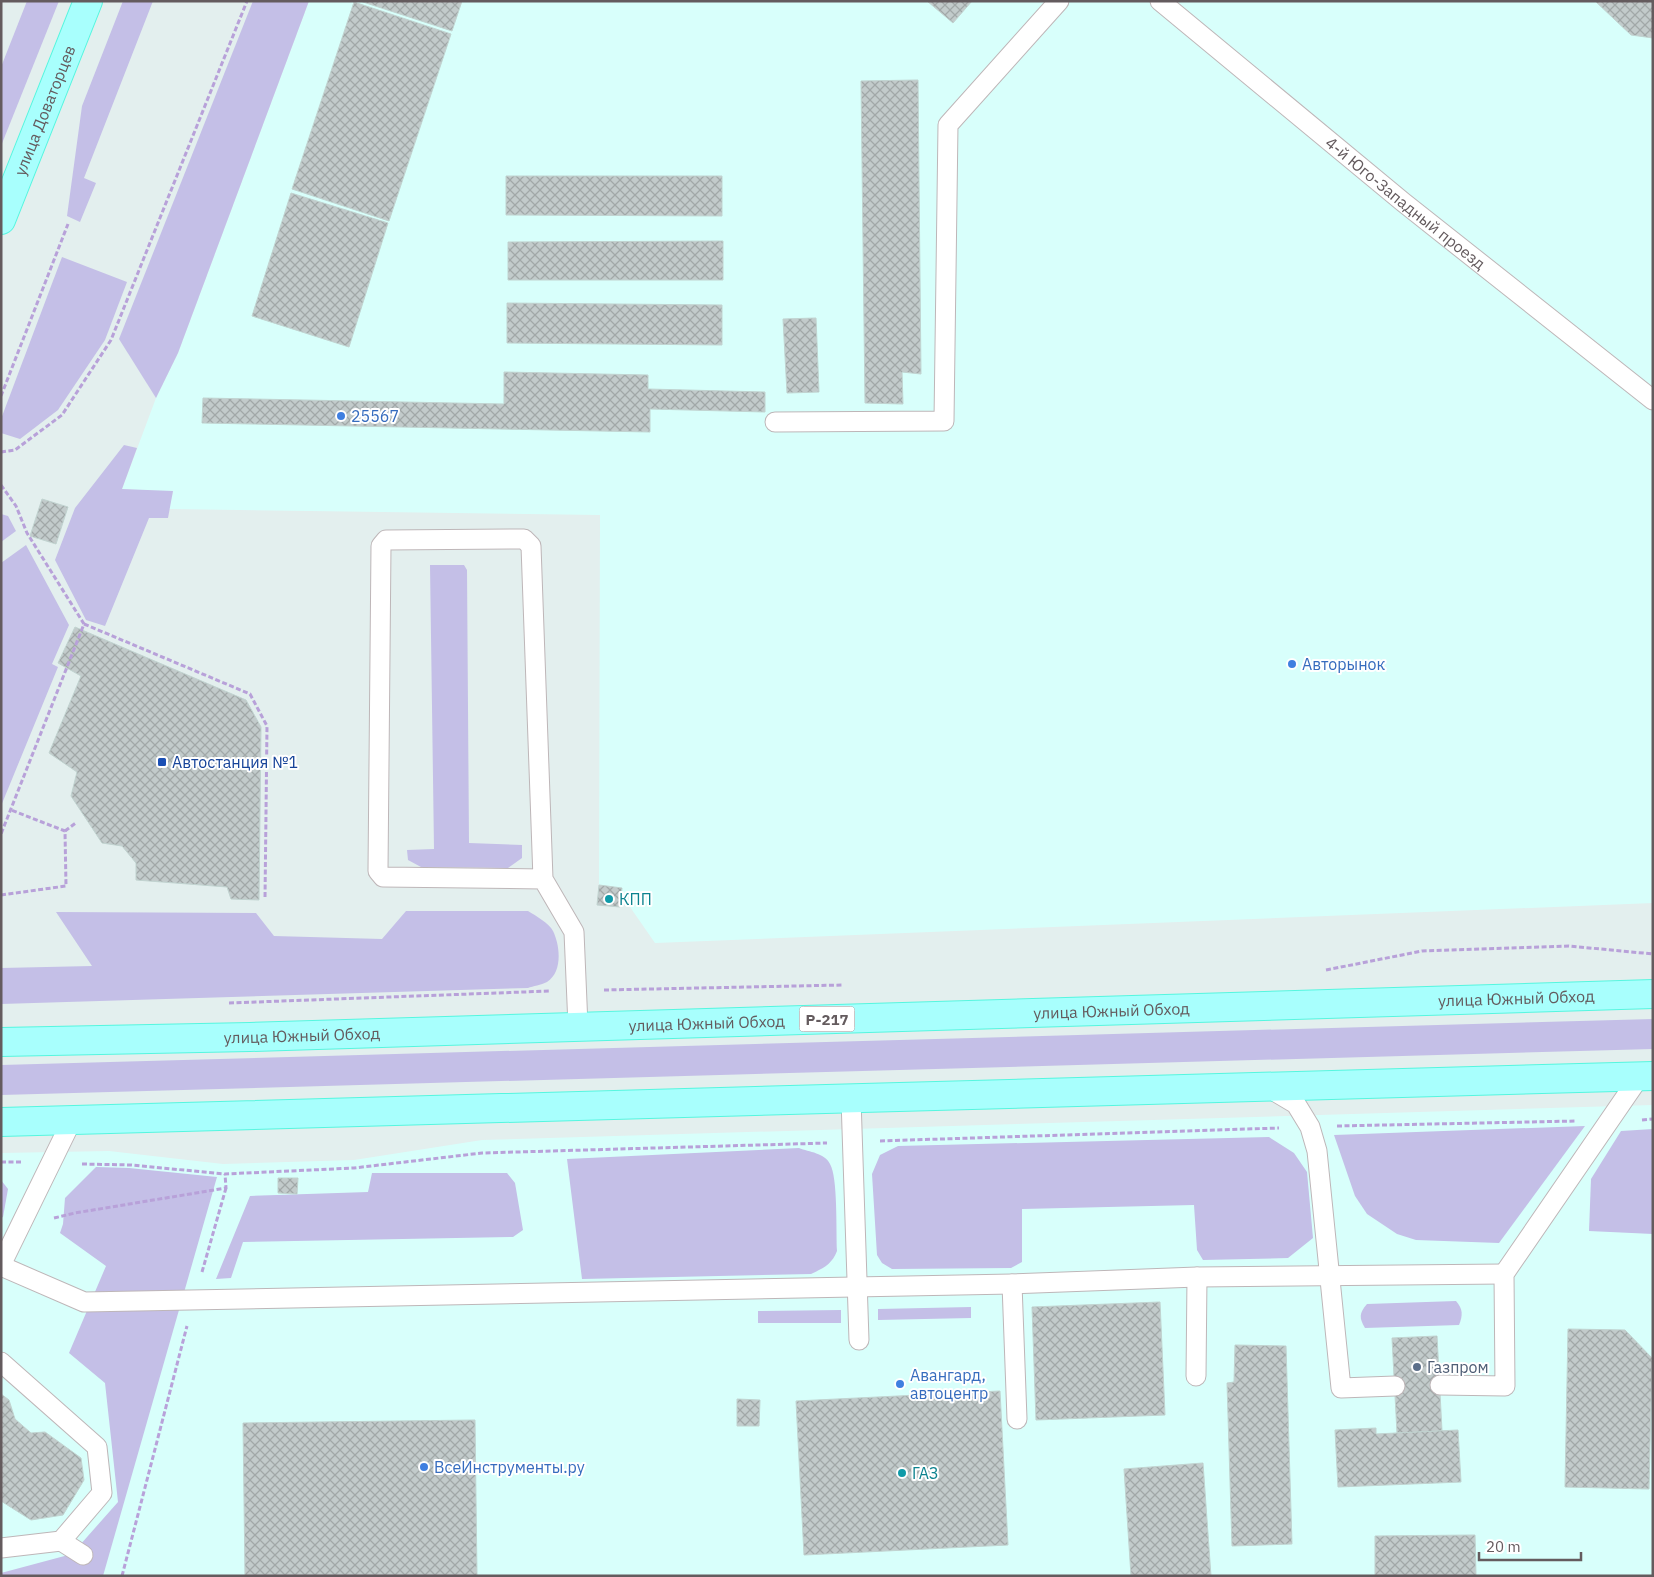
<svg xmlns="http://www.w3.org/2000/svg" width="1654" height="1577" font-family="'IBM Plex Sans',sans-serif">
	<style>
		.commercial { fill: #d8fffb }
		.grass { fill: #c4bfe7 }
		.building { fill: url(#building-cross-hatch); stroke: #c1d3d0 }
		.lines { fill: none; stroke-linecap: round; stroke-linejoin: round }
		.service-casing { stroke: #beb6b8; stroke-width: 21 }
		.primary-casing { stroke: #55f6df; stroke-width: 30 }
		.path { stroke: #b8a1d9; stroke-width: 3; stroke-dasharray: 5 2.5; stroke-linecap: butt }
		.service { stroke: #fff; stroke-width: 19 }
		.primary { stroke: #a8fffd; stroke-width: 28 }
		.shop-dot { fill: #3f7fe0; stroke: #fff; stroke-width: 2 }
		.transit-dot { fill: #1a4fb4; stroke: #fff; stroke-width: 2 }
		.culture-dot { fill: #0f9aa8; stroke: #fff; stroke-width: 2 }
		.service-dot { fill: #5c6f8a; stroke: #fff; stroke-width: 2 }
		.labels { text-anchor: middle; dominant-baseline: central; stroke-width: 4; stroke-linejoin: round; paint-order: stroke }
		.shield { fill: #fff; stroke: #928c8e; stroke-width: 1 }
		.shield-label { font-size: 15px; font-weight: bold; fill: #645b5e }
		.street-label { font-size: 16px; fill: #645b5e; stroke: #fff }
		.shop-label { font-size: 16px; fill: #366cbe; stroke: #fff; text-anchor: start }
		.transit-label { font-size: 16px; fill: #164399; stroke: #fff; text-anchor: start }
		.culture-label { font-size: 16px; fill: #0d838f; stroke: #fff; text-anchor: start }
		.service-label { font-size: 16px; fill: #4e5e75; stroke: #fff; text-anchor: start }
	</style>
	<defs>
		<pattern id="building-cross-hatch" width="8" height="8" patternUnits="userSpaceOnUse" patternTransform="scale(1.25)"><rect width="8" height="8" fill="#c2cbcb"/><path d="M0 0l8 8M0 8l8-8" fill="none" stroke="#a1a8a8"/></pattern>
	</defs>
	<rect width="100%" height="100%" fill="#e3efee"/>
	<g class="commercial">
		<path d="M309,1H1653V903L655,943L621,894L622,888L599,885L600,515L169,509L173,492L122,489L156,398L178,353Z"/>
		<path d="M1653,1105V1576H1V1153L109,1151L223,1164L354,1160L482,1140Z"/>
	</g>
	<g class="grass">
		<path d="M27,1H59L1,146V67Z"/>
		<path d="M123,1H153L84,178L96,183L80,222L67,216L82,106Z"/>
		<path d="M253,1H309L178,353L156,398L119,339Z"/>
		<path d="M62,257L127,282L105,340L58,410L20,439L1,433V419Z"/>
		<path d="M124,445L137,448L122,489L173,491L168,518H149L105,626L86,620L55,560L75,508Z"/>
		<path d="M1,514L8,516L16,531L1,542Z"/>
		<path d="M26,545L69,625L52,664L58,667L1,806V563Z"/>
		<path d="M430,565H464L467,570L469,843L522,845V858L508,868L421,867L408,860L407,850L434,849Z"/>
		<path d="M406,911H528C536,916 549,923 553,931C560,945 563,972 547,982C541,985 533,986 528,988L1,1004V968L92,966L56,912L256,913L274,936L382,939Z"/>
		<path d="M1653,1019V1049L1,1095V1065Z"/>
		<path d="M1585,1126L1499,1243L1416,1240L1397,1234L1367,1214L1355,1196L1334,1135Z"/>
		<path d="M1653,1129V1234L1589,1231L1591,1179L1621,1131Z"/>
		<path d="M1269,1137L1294,1153L1307,1172L1313,1238L1288,1258L1203,1260L1197,1250L1194,1205L1022,1209V1262L1011,1268L892,1269L882,1263L877,1255L872,1174L880,1155L898,1146Z"/>
		<path d="M799,1148C809,1152 825,1153 830,1164C838,1177 836,1232 837,1251C832,1264 824,1268 811,1274L582,1279L567,1159Z"/>
		<path d="M96,1167L129,1168L217,1177L103,1576H1V1573L72,1554L118,1502L105,1383L69,1353L106,1266L60,1233L63,1224L65,1198Z"/>
		<path d="M372,1173H507L515,1183L523,1230L513,1237L243,1242L231,1278L216,1279L250,1196L368,1192Z"/>
		<path d="M1,1180L8,1189L3,1217L1,1218Z"/>
		<path d="M1456,1301C1463,1309 1463,1315 1459,1325L1365,1328C1359,1318 1359,1313 1367,1304Z"/>
		<path d="M971,1307V1318L878,1320V1309Z"/>
		<path d="M841,1310V1323H758V1311Z"/>
	</g>
	<g class="building">
		<path d="M360,1H462L452,31Z"/>
		<path d="M927,1H972L953,23Z"/>
		<path d="M1595,1H1653V38L1631,35Z"/>
		<path d="M354,2L451,34L389,221L292,189Z"/>
		<path d="M918,80L921,374L902,372L903,404L865,403L861,81Z"/>
		<path d="M506,176H722V216L506,215Z"/>
		<path d="M291,193L388,223L349,347L252,316Z"/>
		<path d="M723,241V280H508V242Z"/>
		<path d="M507,303L722,305V345L507,343Z"/>
		<path d="M816,318L819,392L787,393L783,319Z"/>
		<path d="M504,372L648,375V389L765,392V412L650,409V432L202,423L203,398L504,404Z"/>
		<path d="M42,499L68,507L56,544L30,536Z"/>
		<path d="M75,627L246,700L261,727L259,900L231,899L227,887L136,880V863L122,846L102,843L71,796L77,772L49,753L81,676L58,663Z"/>
		<path d="M599,885L622,888L620,907L597,905Z"/>
		<path d="M278,1178H298L297,1194L278,1193Z"/>
		<path d="M1160,1302L1165,1415L1036,1420L1032,1307Z"/>
		<path d="M1568,1329L1625,1330L1652,1358L1649,1489L1565,1487Z"/>
		<path d="M1437,1336L1442,1431L1397,1433L1392,1338Z"/>
		<path d="M1235,1345L1286,1346L1292,1544L1232,1546L1227,1383L1234,1382Z"/>
		<path d="M1000,1391L1008,1545L804,1555L796,1401Z"/>
		<path d="M1,1394L9,1400L15,1419L31,1433L45,1432L81,1458L84,1480L63,1515L31,1520L1,1501Z"/>
		<path d="M737,1399L760,1400L759,1426H737Z"/>
		<path d="M475,1420L477,1576H245L243,1423Z"/>
		<path d="M1376,1428V1434L1458,1430L1461,1482L1338,1487L1335,1430Z"/>
		<path d="M1203,1463L1211,1576H1131L1124,1469Z"/>
		<path d="M1475,1535L1476,1576H1375V1536Z"/>
	</g>
	<g class="lines">
		<defs>
			<g id="service">
				<path id="s1" d="M1160,1L1403,202L1653,400"/>
				<path d="M775,422L944,421L948,125L1059,1"/>
				<path d="M543,879L383,877L378,871L381,546L386,540L524,539L531,546L543,879L574,932L578,1026"/>
				<path d="M1269,1088L1296,1104L1310,1127L1317,1151L1341,1388L1395,1386"/>
				<path d="M851,1099L859,1340"/>
				<path d="M1,1265L72,1120"/>
				<path d="M1,1266L84,1302L1012,1284L1197,1277L1504,1274"/>
				<path d="M1012,1284L1017,1419"/>
				<path d="M1,1362L97,1447L102,1493L61,1541L1,1548"/>
				<path d="M1196,1376L1197,1277"/>
				<path d="M1440,1385L1505,1386L1504,1274L1640,1076"/>
				<path d="M61,1541L83,1555"/>
			</g>
			<g id="primary">
				<path id="s2" d="M1,220L88,1"/>
				<path id="s3" d="M1,1042L250,1037L1653,994"/>
				<path d="M1,1122L1653,1076"/>
			</g>
		</defs>
		<use href="#service" class="service-casing"/>
		<use href="#primary" class="primary-casing"/>
		<g class="path">
			<path d="M1,396L68,224"/>
			<path d="M1,452L15,450L62,415L111,340L247,1"/>
			<path d="M1,485L16,506L27,533L84,624L1,834"/>
			<path d="M84,624L250,694L267,726L265,899"/>
			<path d="M65,831L77,822"/>
			<path d="M1,895L66,886L65,831L11,810"/>
			<path d="M1326,970L1422,951L1569,946L1653,954"/>
			<path d="M604,990L843,985"/>
			<path d="M229,1003L550,991"/>
			<path d="M1642,1120L1653,1119"/>
			<path d="M1337,1126L1576,1121"/>
			<path d="M880,1141L1279,1128"/>
			<path d="M1,1162H21"/>
			<path d="M82,1164L131,1165L225,1174L354,1168L482,1153L827,1143"/>
			<path d="M54,1218L75,1213L226,1188L225,1174"/>
			<path d="M202,1272L226,1188"/>
			<path d="M122,1576L187,1326"/>
		</g>
		<use href="#service" class="service"/>
		<use href="#primary" class="primary"/>
	</g>
	<g class="shop-dot">
		<circle cx="341" cy="416" r="5"/>
		<circle cx="1292" cy="664" r="5"/>
		<circle cx="900" cy="1384" r="5"/>
		<circle cx="424" cy="1467" r="5"/>
	</g>
	<rect class="transit-dot" x="157" y="757" width="10" height="10" rx="2.5"/>
	<g class="culture-dot">
		<circle cx="609" cy="899" r="5"/>
		<circle cx="902" cy="1473" r="5"/>
	</g>
	<circle class="service-dot" cx="1417" cy="1367" r="5"/>
	<g class="labels">
		<rect class="shield" x="799.5" y="1006.5" width="55" height="25" rx="4"/>
		<g class="shield-label">
			<text x="827" y="1019">Р-217</text>
		</g>
		<g class="street-label">
			<text stroke="none"><textPath href="#s2" startOffset="118">улица Доваторцев</textPath></text>
			<text stroke="none"><textPath href="#s1" startOffset="318">4-й Юго-Западный проезд</textPath></text>
			<text stroke="none"><textPath href="#s3" startOffset="1516">улица Южный Обход</textPath></text>
			<text stroke="none"><textPath href="#s3" startOffset="1111">улица Южный Обход</textPath></text>
			<text stroke="none"><textPath href="#s3" startOffset="706">улица Южный Обход</textPath></text>
			<text stroke="none"><textPath href="#s3" startOffset="301">улица Южный Обход</textPath></text>
		</g>
		<g class="shop-label">
			<text x="351" y="416">25567</text>
			<text x="1302" y="664">Авторынок</text>
			<text x="910" y="1375">Авангард,<tspan x="910" dy="18">автоцентр</tspan></text>
			<text x="434" y="1467">ВсеИнструменты.ру</text>
		</g>
		<g class="transit-label">
			<text x="172" y="762">Автостанция №1</text>
		</g>
		<g class="culture-label">
			<text x="619" y="899">КПП</text>
			<text x="912" y="1473">ГАЗ</text>
		</g>
		<g class="service-label">
			<text x="1427" y="1367">Газпром</text>
		</g>
	</g>
	<rect width="1654" height="1577" fill="none" stroke="#645b5e" stroke-width="5"/>
	<path d="M1479 1552v8h102v-8" fill="none" stroke="#645b5e" stroke-width="2.5"/>
	<text x="1486" y="1552" font-size="15" fill="#645b5e" stroke="#ffffff" stroke-width="4" paint-order="stroke">20 m</text>
</svg>
